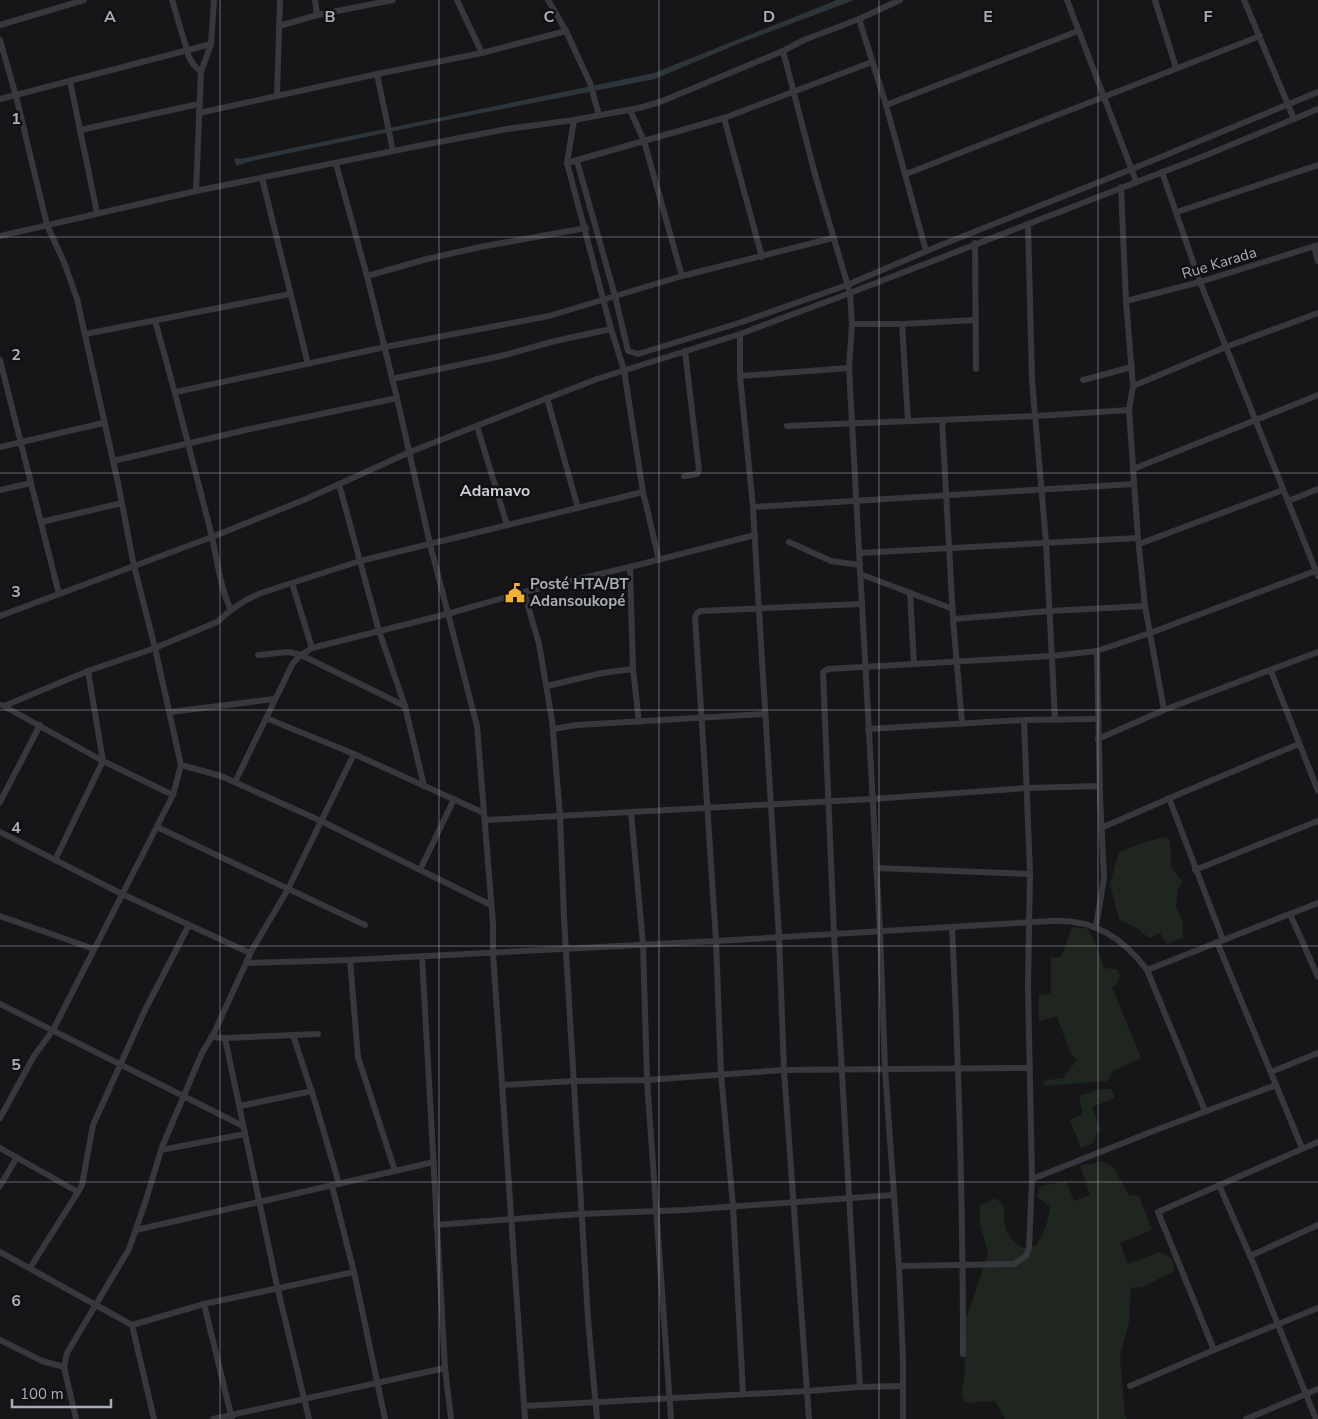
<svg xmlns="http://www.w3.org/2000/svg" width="1318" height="1419" font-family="'Nunito Sans',sans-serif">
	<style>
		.green { fill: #1e261f }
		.water { fill: #2c353c }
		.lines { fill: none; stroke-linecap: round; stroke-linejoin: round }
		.street { stroke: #37383d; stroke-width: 6 }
		.grid { fill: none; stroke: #a8adb8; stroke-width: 1; stroke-opacity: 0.55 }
		.labels { text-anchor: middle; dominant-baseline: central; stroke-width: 5; stroke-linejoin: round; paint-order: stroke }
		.street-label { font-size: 15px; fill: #a8adb8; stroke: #111113 }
		.poi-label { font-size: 15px; font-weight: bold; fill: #a8adb8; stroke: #111113; text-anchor: start }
		.neighbourhood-label { font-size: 16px; font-weight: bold; fill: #c9ccd4; stroke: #111113 }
		.grid-label { font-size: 16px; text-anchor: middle; font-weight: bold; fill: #a8adb8; stroke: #111113; stroke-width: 5; stroke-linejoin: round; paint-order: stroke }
	</style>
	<rect width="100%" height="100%" fill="#161618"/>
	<g class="green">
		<path d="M1164,837L1169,839L1171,850V867L1183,882L1178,889L1176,906L1183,923V938L1167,944L1160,933L1149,938L1138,929L1119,919L1110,884L1119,852L1145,842Z"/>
		<path d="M1072,927L1087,928L1095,942L1104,968L1117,969L1120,976L1117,984L1112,987L1141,1058L1114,1070L1107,1081L1045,1086L1042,1081L1063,1078L1077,1060L1070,1053L1057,1016L1039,1021V995L1051,993V957H1061Z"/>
		<path d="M1099,1089H1111L1115,1098L1092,1107L1101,1130L1097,1133L1093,1143L1081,1148L1070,1120L1083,1114L1079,1096Z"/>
		<path d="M1102,1161L1113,1167L1129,1195L1139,1196L1152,1230L1120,1243L1128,1264L1160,1252L1172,1259L1175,1271L1142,1287L1131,1288L1129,1322L1120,1357L1125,1416L1127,1419H1005L995,1401L965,1403L962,1394L965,1370L964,1325L988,1253L980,1224V1206L995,1198L1004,1205C1004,1228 1003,1234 1022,1248L1036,1246C1044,1234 1048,1222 1050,1207L1037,1197L1039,1187L1066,1181L1074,1201L1090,1195L1080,1165L1092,1164Z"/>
	</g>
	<path class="water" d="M837,0H854L740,43L655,79L447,120L252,161L236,166L234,159L238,158L240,159L654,73Z"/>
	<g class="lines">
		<g class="street">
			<path d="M172,0L189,57L193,64L201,72L196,191"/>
			<path d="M315,0L317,15"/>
			<path d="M457,0L482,53"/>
			<path d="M548,0L566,31L590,83L599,115"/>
			<path d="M1067,0L1136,181"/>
			<path d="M1155,0L1176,68"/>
			<path d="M1244,0L1294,119"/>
			<path d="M859,19L886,105L926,251"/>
			<path d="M0,25L84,0"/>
			<path d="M279,26L317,15L393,0"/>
			<path d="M0,40L16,96L47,225L64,262L77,299L118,483L134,566L155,648L181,765L173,795L53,1030L34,1056L0,1118"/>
			<path d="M783,51L816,178L850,293L852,324L849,368L880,932L885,1069L899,1266L903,1359V1419"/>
			<path d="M201,72L211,44L214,0"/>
			<path d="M377,74L393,151"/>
			<path d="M70,81L97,213"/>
			<path d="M277,96L280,0"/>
			<path d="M0,99L211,44"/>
			<path d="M886,105L1078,31"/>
			<path d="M630,110L644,141L682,276"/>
			<path d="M199,113L377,74L482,53L566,31"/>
			<path d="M724,118L762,257"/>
			<path d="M574,120L567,163L611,329L624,370L643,492L659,560"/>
			<path d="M80,130L199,104"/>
			<path d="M577,161L615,296L628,351L638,354L742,322L847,285L941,245L1132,169L1318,92"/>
			<path d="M567,163L724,118L872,62"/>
			<path d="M336,164L367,276L397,398L430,544L477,726L493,924V953L525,1419"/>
			<path d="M1162,172L1200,282L1318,576"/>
			<path d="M906,174L1260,36"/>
			<path d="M262,178L308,364"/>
			<path d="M1121,187L1126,301L1133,386L1129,410L1138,538L1145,606L1164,710"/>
			<path d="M1177,212L1318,165"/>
			<path d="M1028,224L1032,380L1046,542L1055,719"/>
			<path d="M0,236L196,191L418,146L507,129L574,120L639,108L660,102L713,80L783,51L804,40L859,19L900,0"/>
			<path d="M975,243L976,369"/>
			<path d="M1314,246L1318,261"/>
			<path d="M367,276L427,259L480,247L586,228"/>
			<path d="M1126,301L1200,282L1318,245"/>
			<path d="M852,324H902L975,320"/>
			<path d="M902,324L908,421"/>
			<path d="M85,334L290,294"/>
			<path d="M740,334V376L753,507L758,594L779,937L784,1070L809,1419"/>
			<path d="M0,360L59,594"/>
			<path d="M740,376L849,368"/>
			<path d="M392,379L501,356L555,341L611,329"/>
			<path d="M1083,380L1132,367"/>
			<path d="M1133,386L1226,347L1318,313"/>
			<path d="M176,392L385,347L549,316L682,276L833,238"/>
			<path d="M547,398L578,508"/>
			<path d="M942,420L953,619L962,723"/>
			<path d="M477,426L507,525"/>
			<path d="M787,426L1036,416L1129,410"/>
			<path d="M0,447L103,423"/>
			<path d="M113,461L250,429L397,398"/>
			<path d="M1133,469L1318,395"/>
			<path d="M684,476L697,474L699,470L685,351"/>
			<path d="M339,484L379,631L405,706L424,786"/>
			<path d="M0,490L31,483"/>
			<path d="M1288,501L1318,489"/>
			<path d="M753,507L1134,484"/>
			<path d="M41,522L122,503"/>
			<path d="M789,542L831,561L860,565"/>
			<path d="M1139,544L1283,490"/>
			<path d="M859,553L1138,538"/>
			<path d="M630,567L633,669L639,722"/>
			<path d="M860,574L953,609"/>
			<path d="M292,583L312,648"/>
			<path d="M524,592L539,644L552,720L560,816L564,918L588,1319L597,1419"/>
			<path d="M910,593L914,664"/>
			<path d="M231,610L246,600L261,593L360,561L643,492"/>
			<path d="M0,616L212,537L306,499L410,452L530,405L597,379L740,334L850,293L1199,158L1318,109"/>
			<path d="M953,619L1050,611L1145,606"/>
			<path d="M258,655L289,652L301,655L405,706"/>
			<path d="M1271,671L1318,791"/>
			<path d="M547,686L602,673L633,669"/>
			<path d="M2,705L103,761L173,795"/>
			<path d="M4,706L88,671L155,648L217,622L231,610C219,585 217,556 210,529C192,459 175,390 155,321"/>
			<path d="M170,712L275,699"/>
			<path d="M266,718L354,754L484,813"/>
			<path d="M553,729L577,725L765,714"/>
			<path d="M868,729L1024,720L1097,719"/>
			<path d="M1098,739L1164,710L1318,652"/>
			<path d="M181,765L221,776L321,821L491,905"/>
			<path d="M235,782L293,663L301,655L312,648L447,614L524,592L638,565L755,535"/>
			<path d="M1169,798L1223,940"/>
			<path d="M0,802L40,725"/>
			<path d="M631,812L643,944L647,1080L671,1419"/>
			<path d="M485,820L872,799L1027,788L1100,786"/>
			<path d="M157,827L365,925"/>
			<path d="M1101,828C1167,799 1233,771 1299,744"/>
			<path d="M0,832L122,894L250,953"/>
			<path d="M55,860L103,761L88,671"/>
			<path d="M876,868L1030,874"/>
			<path d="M420,870L454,799"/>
			<path d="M1195,870L1318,821"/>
			<path d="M1290,914L1318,977"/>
			<path d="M0,916L94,949"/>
			<path d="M1096,926L1104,878L1100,797L1097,651"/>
			<path d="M952,927C959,1069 963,1212 963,1354"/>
			<path d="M1217,942L1302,1148"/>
			<path d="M422,956L445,1368L451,1419"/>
			<path d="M350,960L358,1057L395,1171"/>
			<path d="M246,963L350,960L716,941L1051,921C1094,919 1122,937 1147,970L1205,1111"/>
			<path d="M1147,970L1318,903"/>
			<path d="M0,1004L243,1126"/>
			<path d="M293,1035L316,1105L339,1184"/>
			<path d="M211,1037L225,1038L318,1034"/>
			<path d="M225,1038L277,1286L309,1419"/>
			<path d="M1271,1072L1318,1053"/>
			<path d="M502,1085L575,1081L647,1080L784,1070L1029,1068"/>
			<path d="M240,1106L312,1091"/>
			<path d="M0,1148L78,1192"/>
			<path d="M161,1150L245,1134"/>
			<path d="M1032,1179L1156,1130L1276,1085"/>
			<path d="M1219,1185L1254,1265L1316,1419"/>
			<path d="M0,1186L17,1157"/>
			<path d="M332,1186L354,1272L385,1419"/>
			<path d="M436,1225L580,1214L685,1210L893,1195"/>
			<path d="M136,1230L434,1162"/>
			<path d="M0,1252L132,1325"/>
			<path d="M1250,1256L1318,1225"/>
			<path d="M899,1266L1014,1264L1026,1256L1029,1248L1032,1179L1028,985L1030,874L1024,720"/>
			<path d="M30,1268L78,1192L82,1185L93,1125L145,1010L189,925"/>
			<path d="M204,1304L232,1419"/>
			<path d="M0,1340L42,1361L64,1367"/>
			<path d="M1214,1350L1158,1212L1318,1142"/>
			<path d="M1130,1386L1214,1350L1318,1308"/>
			<path d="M860,1387L834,934L823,672L828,669L1052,656L1097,651L1150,633L1318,570"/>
			<path d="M743,1393L733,1206L721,1074L716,941L695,617L697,613L700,611L861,604"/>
			<path d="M524,1406L808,1391L860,1387L902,1386"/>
			<path d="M76,1419L64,1367L67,1353L129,1249L145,1203L162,1147L202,1053L214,1033L252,950L288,889L354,754"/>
			<path d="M154,1419L132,1325L204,1304L354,1272"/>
			<path d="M213,1419L445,1368"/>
			<path d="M1246,1419L1318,1389"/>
		</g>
	</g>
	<path class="grid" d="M220,0V1419M439,0V1419M659,0V1419M879,0V1419M1098,0V1419M0,237H1318M0,473H1318M0,710H1318M0,946H1318M0,1182H1318"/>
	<defs>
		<symbol id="civic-bare" viewBox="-9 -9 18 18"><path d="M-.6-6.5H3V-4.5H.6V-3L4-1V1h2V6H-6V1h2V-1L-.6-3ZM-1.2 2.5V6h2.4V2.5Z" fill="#f2b134" stroke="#111113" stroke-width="2.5" paint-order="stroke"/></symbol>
	</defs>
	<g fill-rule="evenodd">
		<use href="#civic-bare" x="501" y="579" width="28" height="28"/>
	</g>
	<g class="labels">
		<g class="street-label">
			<text transform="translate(1219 263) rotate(-17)">Rue Karada</text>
		</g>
		<g class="poi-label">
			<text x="530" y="584">Posté HTA/BT<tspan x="530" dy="17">Adansoukopé</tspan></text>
		</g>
		<g class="neighbourhood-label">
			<text x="495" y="491">Adamavo</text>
		</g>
	</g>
	<g class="grid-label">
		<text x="110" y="22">A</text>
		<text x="330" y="22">B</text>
		<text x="549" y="22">C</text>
		<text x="769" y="22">D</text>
		<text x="988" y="22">E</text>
		<text x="1208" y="22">F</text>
		<text x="16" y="124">1</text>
		<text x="16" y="360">2</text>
		<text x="16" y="597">3</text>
		<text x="16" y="833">4</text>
		<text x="16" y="1070">5</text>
		<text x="16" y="1306">6</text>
	</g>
	<path d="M12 1399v8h99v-8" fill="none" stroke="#a8adb8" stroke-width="2.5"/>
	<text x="20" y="1399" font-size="15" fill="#a8adb8" stroke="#111113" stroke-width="4" paint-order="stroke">100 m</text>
</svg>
